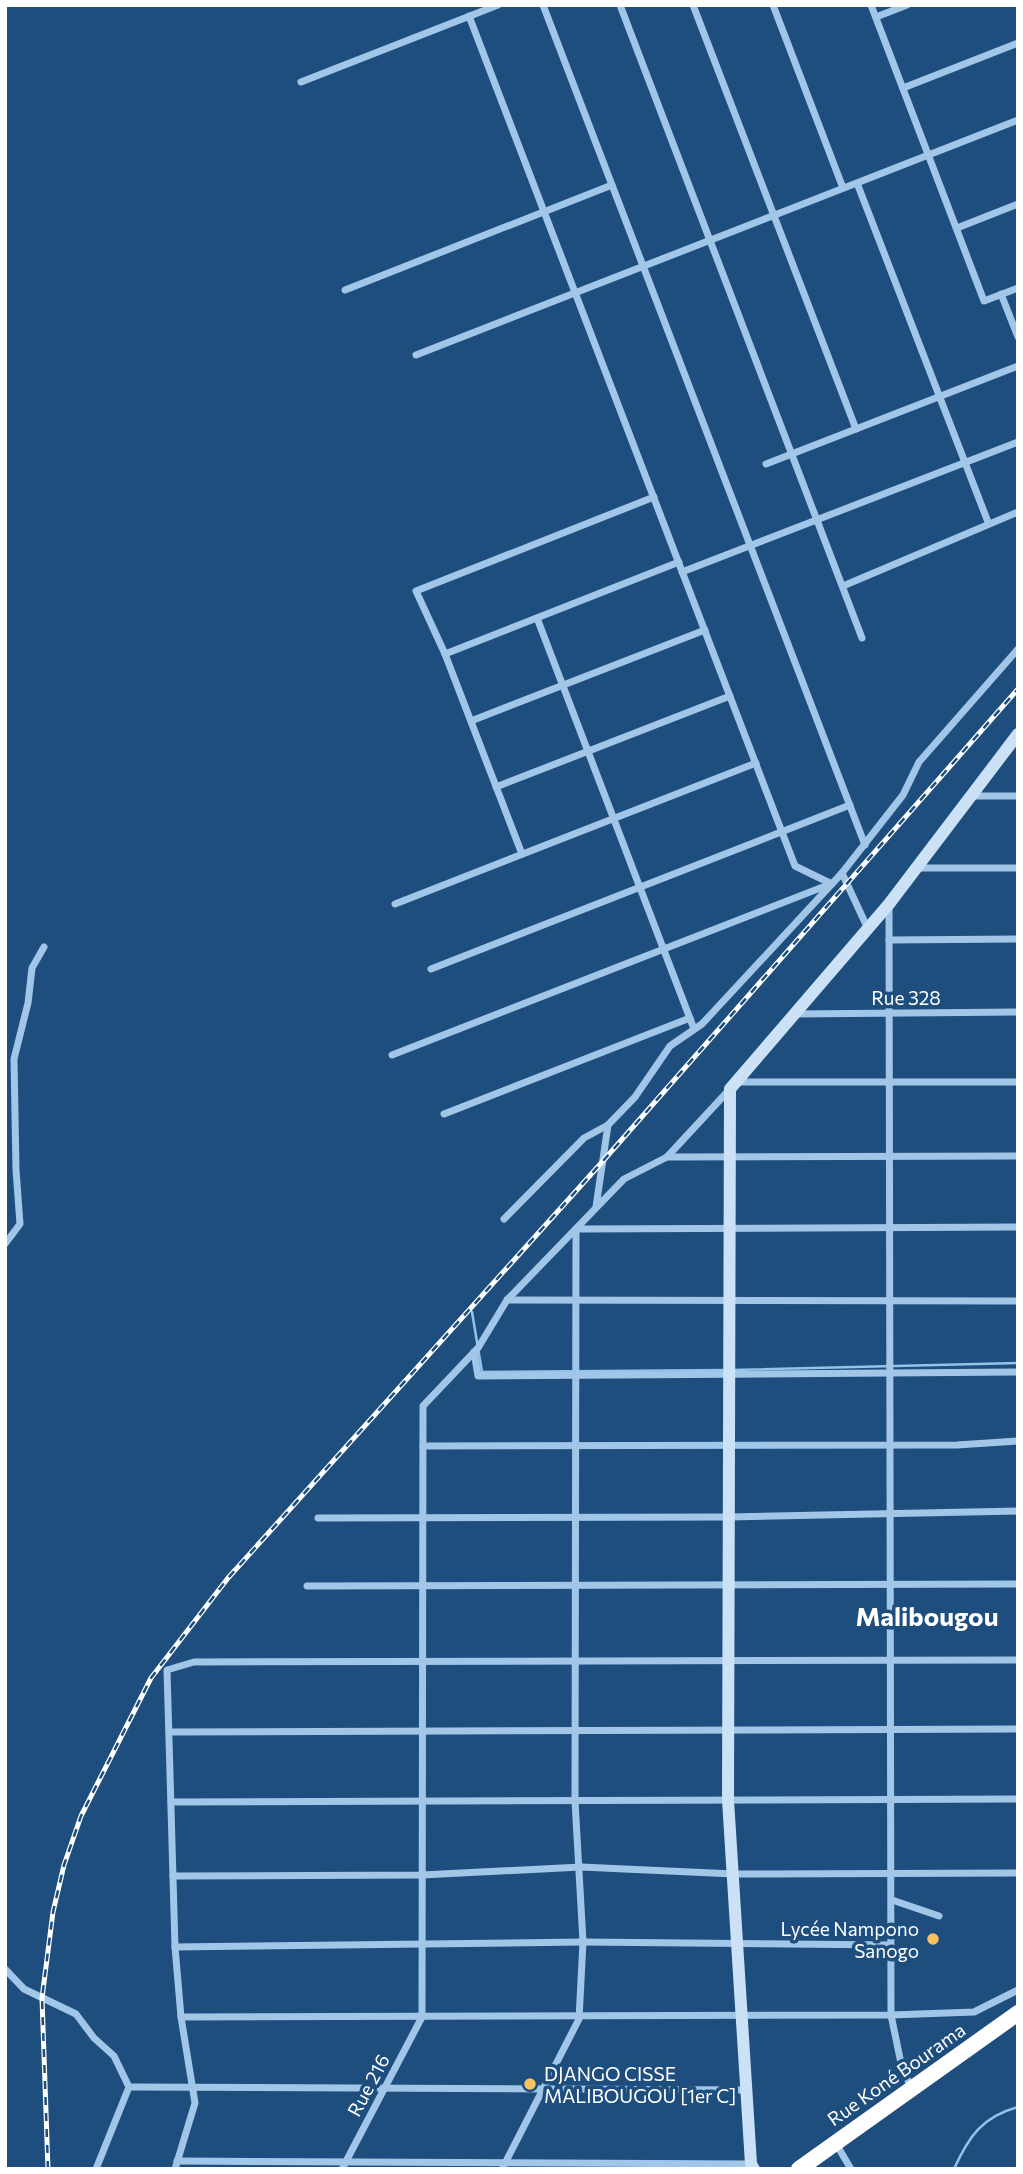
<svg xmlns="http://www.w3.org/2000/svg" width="1023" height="2174" font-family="Commissioner,sans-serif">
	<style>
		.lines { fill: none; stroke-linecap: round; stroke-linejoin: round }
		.stream { stroke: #94c2e9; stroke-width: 2.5 }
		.street { stroke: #a1c6e8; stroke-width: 7 }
		.secondary { stroke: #cbe1f6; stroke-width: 12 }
		.highway { stroke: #fff; stroke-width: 16 }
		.rail-casing { stroke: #fff; stroke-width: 5 }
		.rail { stroke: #1e4e7d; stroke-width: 2.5; stroke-dasharray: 8; stroke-linecap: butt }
		.poi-dot { fill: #f7c160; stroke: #1e4e7d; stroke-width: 2.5 }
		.labels { text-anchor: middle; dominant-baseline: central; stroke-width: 7; stroke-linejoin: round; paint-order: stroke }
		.street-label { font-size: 19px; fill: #fff; stroke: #1e4e7d }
		.poi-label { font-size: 19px; fill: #fff; stroke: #1e4e7d; text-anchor: end }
		.district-label { font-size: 26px; font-weight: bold; fill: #fff; stroke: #1e4e7d }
	</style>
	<rect width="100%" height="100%" fill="#1e4e7d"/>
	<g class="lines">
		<g class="stream">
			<path d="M472,1312L482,1372L726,1370"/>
			<path d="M732,1370L1018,1363"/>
			<path d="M954,2169C969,2136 982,2117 1018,2107"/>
		</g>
		<g class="street">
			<path d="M543,5L865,845"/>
			<path d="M620,5L862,638"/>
			<path d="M693,5L856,429"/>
			<path d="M773,5L843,188"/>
			<path d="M871,5L984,301L1018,288"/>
			<path d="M469,16L795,866L832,884"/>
			<path d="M876,17L907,5"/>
			<path d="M301,82L498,5"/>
			<path d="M903,88L1018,43"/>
			<path d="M857,183L988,522"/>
			<path d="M957,228L1018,204"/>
			<path d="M345,290L612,185"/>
			<path d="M1001,294L1018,337"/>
			<path d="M416,355L1018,120"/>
			<path d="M766,464L1018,366"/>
			<path d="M682,572L1018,442"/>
			<path d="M843,586L1018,512"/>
			<path d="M537,618L694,1029"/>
			<path d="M445,654L679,562"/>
			<path d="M471,721L705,630"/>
			<path d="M496,787L730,696"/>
			<path d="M969,796H1018"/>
			<path d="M522,854L445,654L416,591L654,497"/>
			<path d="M917,868H1018"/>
			<path d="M842,873L868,929"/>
			<path d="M395,904L756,763"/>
			<path d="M889,905L891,2015L902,2068L912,2089"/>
			<path d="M889,940L1018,939"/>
			<path d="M431,969L850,805"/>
			<path d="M795,1014L1018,1012"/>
			<path d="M392,1055L828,885"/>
			<path d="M736,1082H1018"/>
			<path d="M444,1114L690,1018"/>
			<path d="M667,1157L1018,1156"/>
			<path d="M596,1207L608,1125"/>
			<path d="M504,1219L584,1138L608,1125L635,1097L670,1046L702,1024L842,873L903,795L919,762L1018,649"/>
			<path d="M5,1244L20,1224L16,1170L14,1059L28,1003L32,968L44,947"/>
			<path d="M507,1300L1018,1301"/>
			<path d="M474,1352L478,1376L1018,1372"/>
			<path d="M423,1446L957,1445L1018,1441"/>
			<path d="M318,1518L729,1517L1018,1511"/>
			<path d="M307,1586L1018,1584"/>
			<path d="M169,1732L1018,1729"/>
			<path d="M171,1802L1018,1799"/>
			<path d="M173,1876L422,1875L581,1867L734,1874L1018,1873"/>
			<path d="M892,1900L939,1916"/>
			<path d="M175,1947L583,1942L891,1945"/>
			<path d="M5,1969L24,1989L76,2014L94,2038L114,2056L129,2087L96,2169"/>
			<path d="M181,2017L891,2015L974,2012L1018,1990"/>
			<path d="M129,2087L746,2090"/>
			<path d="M835,2142L851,2169"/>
			<path d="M177,2161L751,2164"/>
			<path d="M175,2169L195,2103L181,2017L175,1947L167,1670L194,1662L1018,1660"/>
			<path d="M342,2169L422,2017L423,1406L478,1348L507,1300L624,1179L667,1157L730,1089"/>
			<path d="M502,2169L579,2019L583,1942L575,1801L576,1229L1018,1227"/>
		</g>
		<path class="secondary" d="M754,2169L751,2164L728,1800L730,1089L889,904L1018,734"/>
		<path class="highway" d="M799,2169L1018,2013"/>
		<defs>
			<path id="rail" d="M48,2169L42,1998L53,1912L64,1865L81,1816L151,1678L228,1578L603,1161L1018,689"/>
		</defs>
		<use href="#rail" class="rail-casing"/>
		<use href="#rail" class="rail"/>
	</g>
	<g class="poi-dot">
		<circle cx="933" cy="1939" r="7"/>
		<circle cx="530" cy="2084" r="7"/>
	</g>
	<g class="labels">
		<g class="street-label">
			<text x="906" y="997">Rue 328</text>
			<text transform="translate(896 2074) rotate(-35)">Rue Koné Bourama</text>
			<text transform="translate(368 2085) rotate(-62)">Rue 216</text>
		</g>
		<g class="poi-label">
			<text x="919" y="1928">Lycée Nampono<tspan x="919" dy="22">Sanogo</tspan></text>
			<text x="544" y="2073" text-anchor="start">DJANGO CISSE<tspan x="544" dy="22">MALIBOUGOU [1er C]</tspan></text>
		</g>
		<g class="district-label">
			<text x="927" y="1615">Malibougou</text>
		</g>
	</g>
	<rect width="1023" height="2174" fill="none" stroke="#ffffff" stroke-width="14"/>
</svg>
